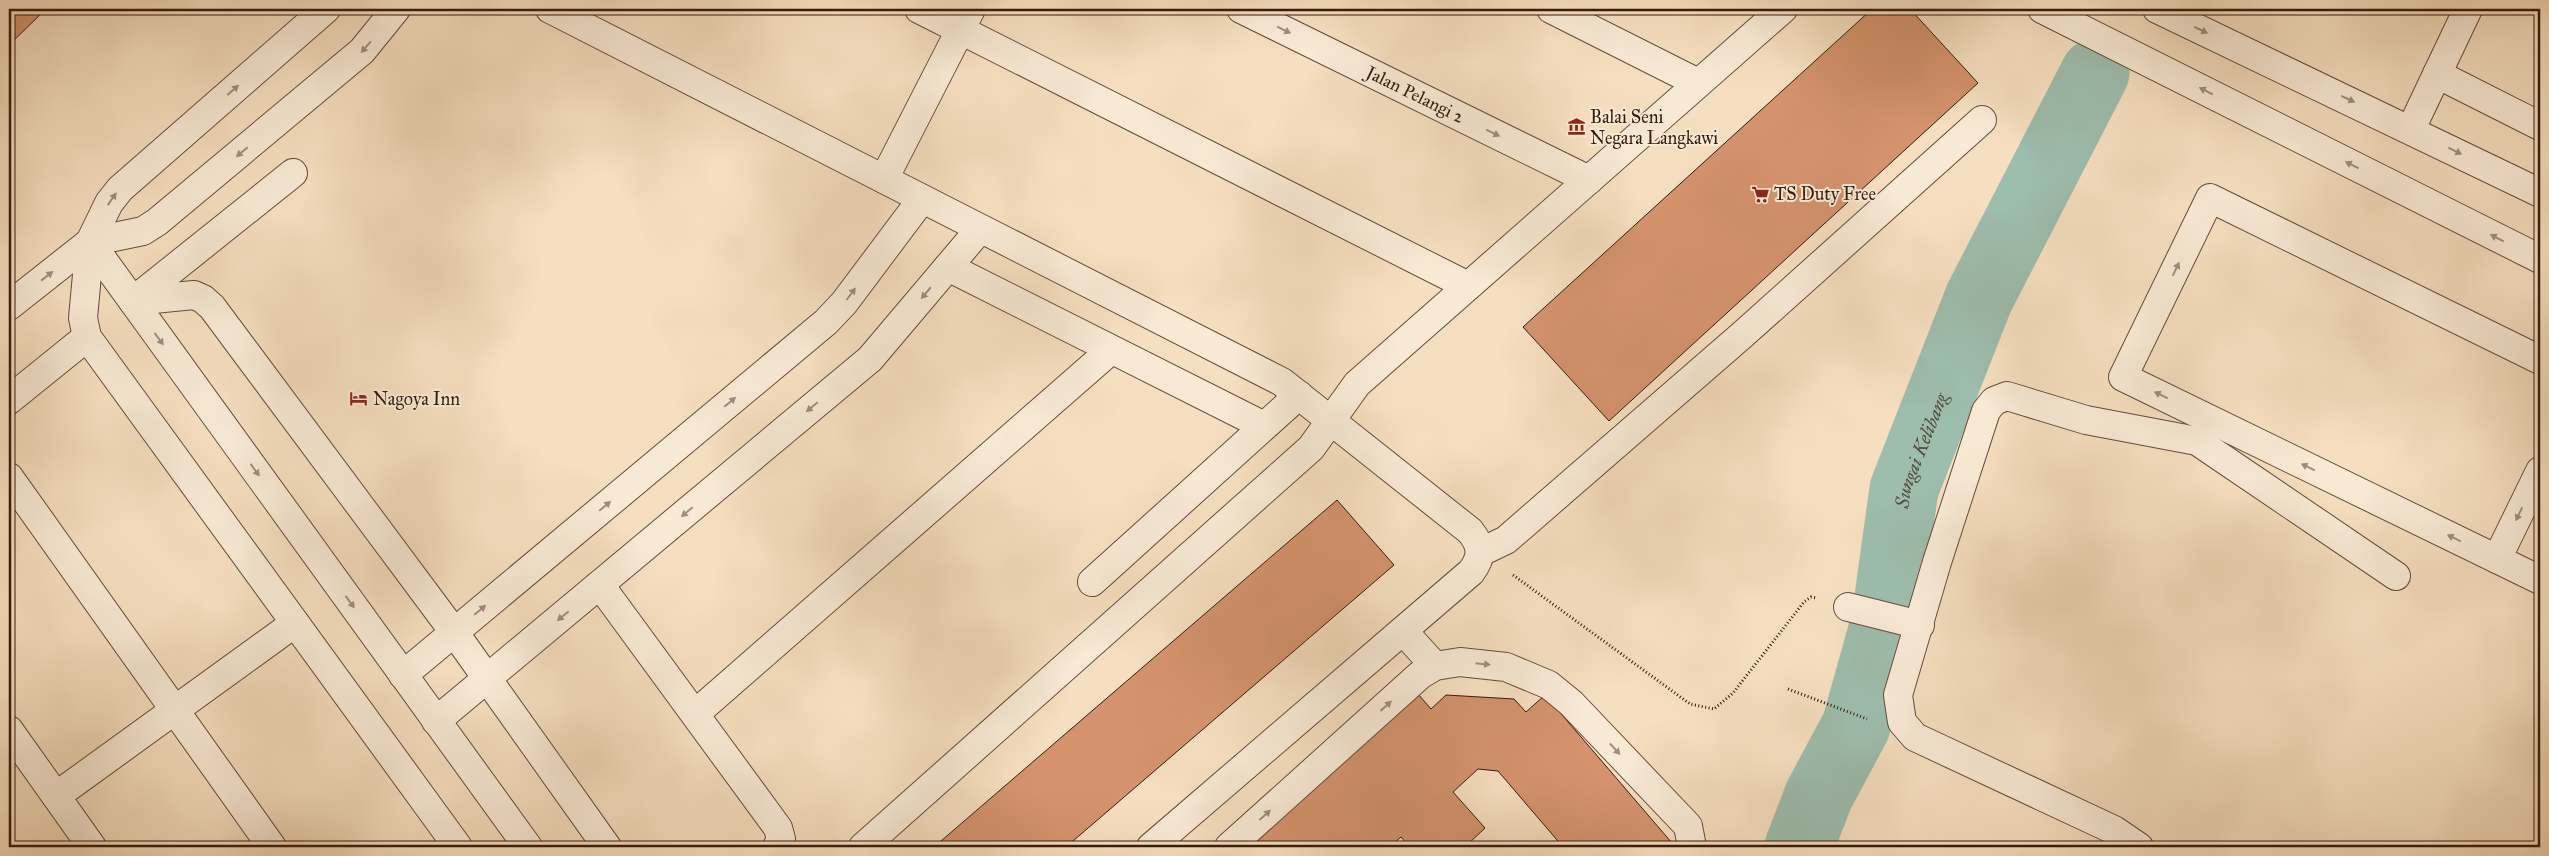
<svg xmlns="http://www.w3.org/2000/svg" width="2549" height="856" font-family="'IM FELL Great Primer',serif">
	<style>
		.lines { fill: none; stroke-linecap: round; stroke-linejoin: round }
		.river { stroke: #9dbdad; stroke-width: 69 }
		.building { fill: #d4936d; stroke: #361b0d }
		.minor-casing { stroke: #664c3a; stroke-width: 30 }
		.path { stroke: #361b0d; stroke-width: 3; stroke-dasharray: 1 2.5; stroke-linecap: butt }
		.minor { stroke: #f9ead6; stroke-width: 28 }
		.oneway { fill: #a18d7c }
		.labels { text-anchor: middle; dominant-baseline: central; stroke-width: 4; stroke-linejoin: round; paint-order: stroke }
		.street-label { font-size: 18px; fill: #361b0d; stroke: #f9ead6 }
		.poi-label { font-size: 18px; fill: #361b0d; stroke: #f9ead6; text-anchor: start }
		.water-label { font-size: 19px; font-style: italic; fill: #554c3d; stroke: #f9ead6 }
	</style>
	<rect width="100%" height="100%" fill="#f6dfc0"/>
	<filter id="stains"><feTurbulence type="fractalNoise" baseFrequency=".004" numOctaves="4"/><feColorMatrix values="0 0 0 0 .2 0 0 0 0 .09 0 0 0 0 .02 0 0 0 .5 -.17"/></filter>
	<radialGradient id="worn" r=".72"><stop offset=".6" stop-color="#630" stop-opacity="0"/><stop offset="1" stop-color="#630" stop-opacity=".3"/></radialGradient>
	<g class="lines">
		<path class="river" id="s1" d="M1799,847L1819,795L1856,726L1886,619L1904,489L1979,298L2095,73"/>
	</g>
	<g class="building">
		<path d="M9,9H46L9,45Z"/>
		<path d="M1872,9H1910L1978,83L1609,421L1523,327Z"/>
		<path d="M1337,500L1394,565L1066,847H934Z"/>
		<path d="M1418,694L1431,709L1446,695L1514,699L1526,712L1545,695L1672,843L1667,847H1563L1498,771L1478,769L1453,792L1485,828L1467,845L1469,847H1410L1401,837L1389,847H1243Z"/>
	</g>
	<g class="lines">
		<defs>
			<g id="minor">
				<path d="M326,9L120,189L109,203L90,242L83,318L87,337L458,847"/>
				<path d="M550,9L1282,382L1470,531C1482,546 1483,556 1471,572L1151,847"/>
				<path d="M919,9L1468,286"/>
				<path id="s2" d="M1241,9L1589,180"/>
				<path d="M1551,9L1698,83"/>
				<path d="M2042,9L2540,259"/>
				<path d="M2157,9L2540,193"/>
				<path d="M2437,74L2540,126"/>
				<path d="M2411,129L2468,9"/>
				<path d="M884,179L971,9"/>
				<path d="M90,242L528,847"/>
				<path d="M948,267L1264,426"/>
				<path d="M133,301L194,295L203,299L212,307L454,632L607,847"/>
				<path d="M133,301L293,173"/>
				<path d="M9,306L90,242L143,231L157,222L362,51L396,9"/>
				<path d="M2540,360L2210,198L2123,377L2540,580"/>
				<path d="M9,400L87,337"/>
				<path d="M9,477L272,847"/>
				<path d="M1481,552L1506,540L1741,336L1982,120"/>
				<path d="M2497,559L2540,471"/>
				<path d="M1092,582L1299,395"/>
				<path d="M600,585L778,828L781,839L777,847"/>
				<path d="M1848,607L1920,625"/>
				<path d="M1403,631L1435,666"/>
				<path d="M403,675L826,322L844,303L922,199"/>
				<path d="M695,714L1111,350"/>
				<path d="M436,721L870,359L980,229"/>
				<path d="M9,730L92,847"/>
				<path d="M56,796L295,623"/>
				<path d="M863,847L1311,448L1357,384L1783,9"/>
				<path d="M1229,847L1420,675L1435,666L1460,662L1506,667L1549,685L1571,703L1688,826L1692,847"/>
				<path d="M2139,847L2114,830L1915,737L1902,722L1898,695L1937,562L1986,411L1994,401L2007,396L2086,420L2197,441L2396,576"/>
			</g>
		</defs>
		<use href="#minor" class="minor-casing"/>
		<g class="path">
			<path d="M1513,575L1690,704L1714,709L1733,693L1804,602L1811,597L1817,598"/>
			<path d="M1788,689L1867,719"/>
		</g>
		<use href="#minor" class="minor"/>
	</g>
	<defs><path id="oneway-solid" d="M-6-.8H1V-3.2L6.5 0L1 3.2V.8H-6Z" transform="scale(1.25)"/></defs>
	<g class="oneway">
		<use href="#oneway-solid" transform="translate(1284 30) rotate(26)"/>
		<use href="#oneway-solid" transform="translate(2201 30) rotate(25)"/>
		<use href="#oneway-solid" transform="translate(366 47) rotate(131)"/>
		<use href="#oneway-solid" transform="translate(233 90) rotate(-41)"/>
		<use href="#oneway-solid" transform="translate(2206 91) rotate(-153)"/>
		<use href="#oneway-solid" transform="translate(2348 99) rotate(25)"/>
		<use href="#oneway-solid" transform="translate(1493 133) rotate(26)"/>
		<use href="#oneway-solid" transform="translate(2455 151) rotate(26)"/>
		<use href="#oneway-solid" transform="translate(242 152) rotate(140)"/>
		<use href="#oneway-solid" transform="translate(2352 165) rotate(-153)"/>
		<use href="#oneway-solid" transform="translate(112 199) rotate(-55)"/>
		<use href="#oneway-solid" transform="translate(2497 238) rotate(-153)"/>
		<use href="#oneway-solid" transform="translate(2176 269) rotate(-64)"/>
		<use href="#oneway-solid" transform="translate(47 276) rotate(-38)"/>
		<use href="#oneway-solid" transform="translate(926 293) rotate(130)"/>
		<use href="#oneway-solid" transform="translate(851 294) rotate(-53)"/>
		<use href="#oneway-solid" transform="translate(159 339) rotate(54)"/>
		<use href="#oneway-solid" transform="translate(2161 395) rotate(-154)"/>
		<use href="#oneway-solid" transform="translate(730 402) rotate(-40)"/>
		<use href="#oneway-solid" transform="translate(812 407) rotate(140)"/>
		<use href="#oneway-solid" transform="translate(2308 467) rotate(-154)"/>
		<use href="#oneway-solid" transform="translate(255 470) rotate(54)"/>
		<use href="#oneway-solid" transform="translate(605 506) rotate(-40)"/>
		<use href="#oneway-solid" transform="translate(687 512) rotate(140)"/>
		<use href="#oneway-solid" transform="translate(2519 514) rotate(116)"/>
		<use href="#oneway-solid" transform="translate(2454 538) rotate(-154)"/>
		<use href="#oneway-solid" transform="translate(350 602) rotate(54)"/>
		<use href="#oneway-solid" transform="translate(480 610) rotate(-40)"/>
		<use href="#oneway-solid" transform="translate(563 616) rotate(140)"/>
		<use href="#oneway-solid" transform="translate(1483 664) rotate(6)"/>
		<use href="#oneway-solid" transform="translate(1386 706) rotate(-42)"/>
		<use href="#oneway-solid" transform="translate(1615 749) rotate(47)"/>
		<use href="#oneway-solid" transform="translate(1265 815) rotate(-42)"/>
	</g>
	<defs>
		<symbol id="museum-bare" viewBox="-9 -9 18 18"><path d="M0-6L6-3V-2H-6V-3ZM-5-1h2V3h-2ZM-1-1h2V3h-2ZM3-1h2V3H3ZM-6 4H6V6H-6Z" fill="#8f2418" stroke="#f9ead6" stroke-width="2.5" paint-order="stroke"/></symbol>
		<symbol id="supermarket-bare" viewBox="-9 -9 18 18"><path d="M-6-5.5h2.5l.6 2H6L4.5 2H-2.5L-4.4-4H-6ZM-1.5 3.2a1.3 1.3 0 1 0 .1 0ZM3 3.2a1.3 1.3 0 1 0 .1 0Z" fill="#8f2418" stroke="#f9ead6" stroke-width="2.5" paint-order="stroke"/></symbol>
		<symbol id="hotel-bare" viewBox="-9 -9 18 18"><path d="M-6-4.5h1.5V1H6V5H4.5V3h-9V5H-6ZM-4 0a1.8 1.8 0 1 1 3.6 0ZM.5 0V-2.5h3Q6-2.5 6 0Z" fill="#8f2418" stroke="#f9ead6" stroke-width="2.5" paint-order="stroke"/></symbol>
	</defs>
	<g fill-rule="evenodd">
		<use href="#museum-bare" x="1564" y="114" width="25" height="25"/>
		<use href="#supermarket-bare" x="1748" y="182" width="25" height="25"/>
		<use href="#hotel-bare" x="346" y="386" width="25" height="25"/>
	</g>
	<g class="labels">
		<g class="street-label">
			<text stroke="none"><textPath href="#s2" startOffset="194">Jalan Pelangi 2</textPath></text>
		</g>
		<g class="poi-label">
			<text x="1590" y="117">Balai Seni<tspan x="1590" dy="21">Negara Langkawi</tspan></text>
			<text x="1774" y="194">TS Duty Free</text>
			<text x="373" y="399">Nagoya Inn</text>
		</g>
		<g class="water-label">
			<text stroke="none"><textPath href="#s1" startOffset="418">Sungai Kelibang</textPath></text>
		</g>
	</g>
	<rect width="2549" height="856" fill="none" stroke="#f6dfc0" stroke-width="30"/>
	<rect x="10" y="10" width="2529" height="836" fill="none" stroke="#361b0d" stroke-width="2.5"/>
	<rect x="15" y="15" width="2519" height="826" fill="none" stroke="#361b0d"/>
	<rect width="100%" height="100%" filter="url(#stains)"/>
	<rect width="100%" height="100%" fill="url(#worn)"/>
</svg>
